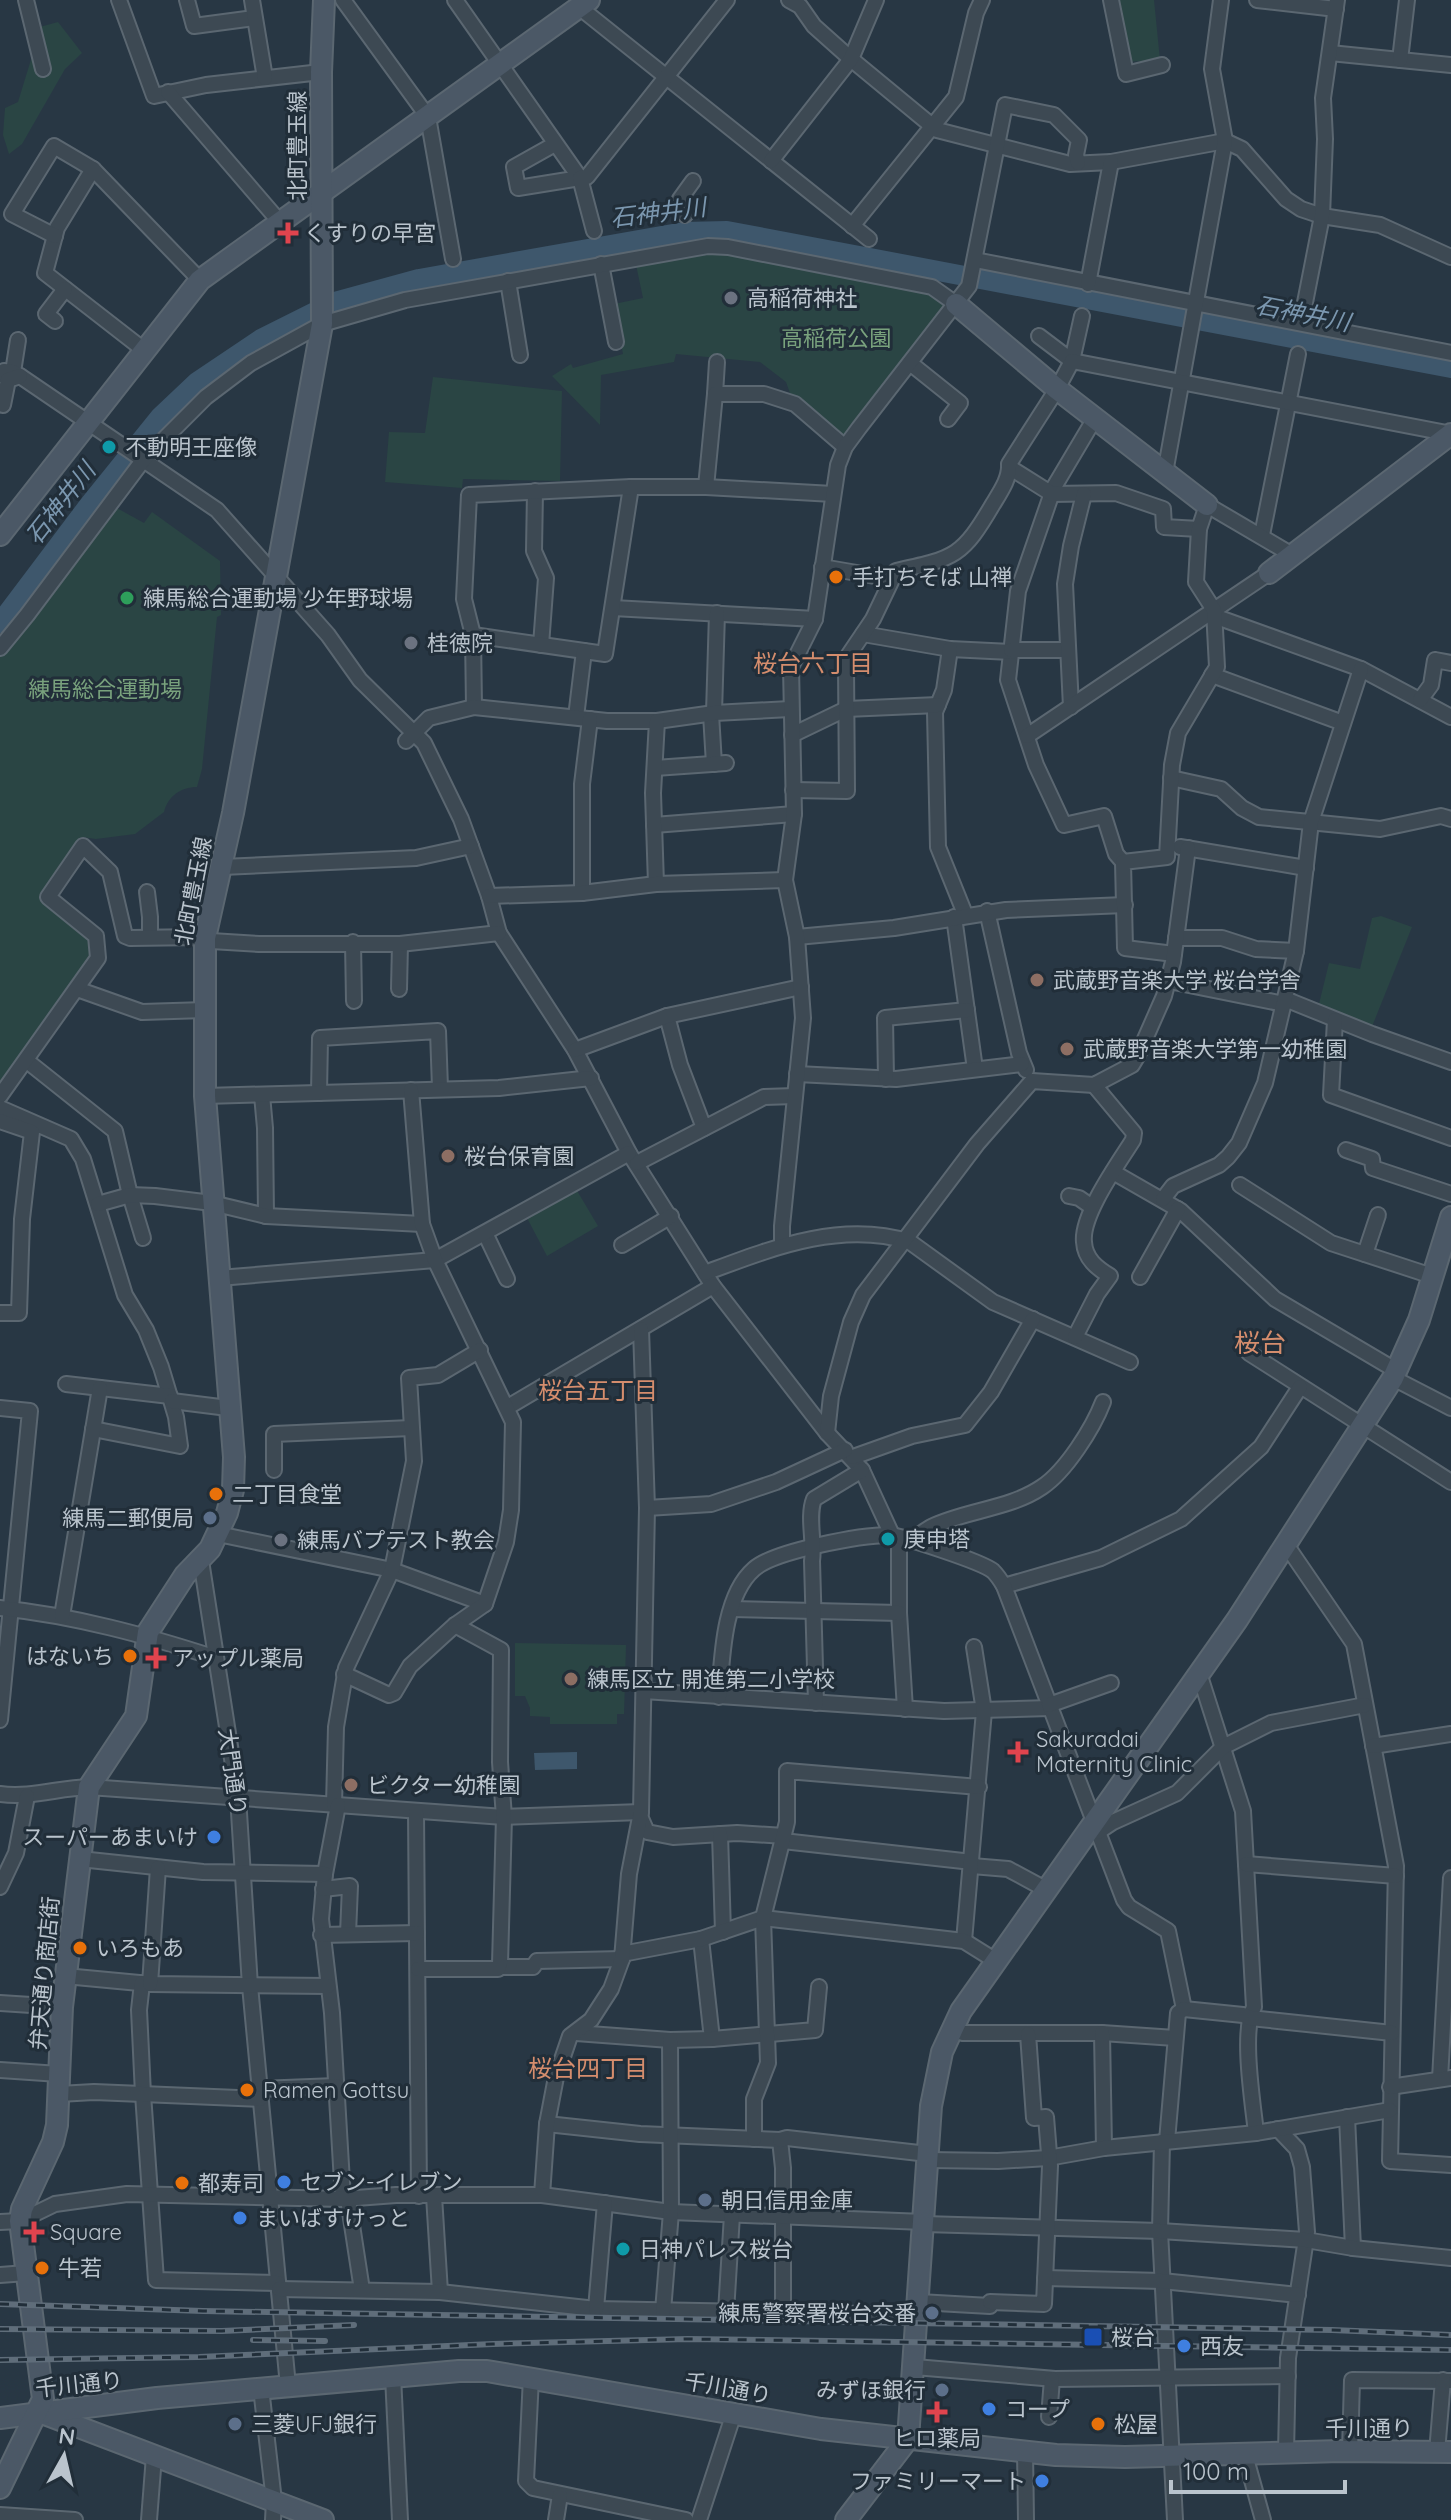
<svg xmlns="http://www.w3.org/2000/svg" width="1451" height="2520" font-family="Quicksand,'Noto Sans JP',sans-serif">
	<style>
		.green { fill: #2a4544 }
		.water { fill: #3e576c }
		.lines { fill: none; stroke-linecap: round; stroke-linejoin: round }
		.river { stroke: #3e576c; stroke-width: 20 }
		.street-casing { stroke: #5b6771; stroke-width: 18 }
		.secondary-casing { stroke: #5b6771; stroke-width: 24 }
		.street { stroke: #3d4953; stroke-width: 14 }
		.secondary { stroke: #4b5866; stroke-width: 20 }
		.rail-casing { stroke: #5f6d7a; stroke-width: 6 }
		.rail { stroke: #212e39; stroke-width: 3; stroke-dasharray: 9; stroke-linecap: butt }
		.health-dot { fill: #e0444e; stroke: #212e39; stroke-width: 3 }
		.worship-dot { fill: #6b7280; stroke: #212e39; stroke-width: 3 }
		.culture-dot { fill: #0f9aa8; stroke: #212e39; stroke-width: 3 }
		.food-dot { fill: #e8710a; stroke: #212e39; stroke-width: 3 }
		.leisure-dot { fill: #2e9e5b; stroke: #212e39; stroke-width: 3 }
		.education-dot { fill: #8d6e63; stroke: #212e39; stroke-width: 3 }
		.service-dot { fill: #5c6f8a; stroke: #212e39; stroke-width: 3 }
		.shop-dot { fill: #3f7fe0; stroke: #212e39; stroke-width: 3 }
		.transit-dot { fill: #1a4fb4; stroke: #212e39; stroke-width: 3 }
		.labels { text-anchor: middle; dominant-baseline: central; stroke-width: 6; stroke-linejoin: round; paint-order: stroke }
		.street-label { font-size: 22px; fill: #bac4cd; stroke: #212e39 }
		.poi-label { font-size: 22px; fill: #bac4cd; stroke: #212e39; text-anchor: start }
		.park-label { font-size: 22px; fill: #79a27d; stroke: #212e39 }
		.water-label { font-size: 24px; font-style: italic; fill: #7b97af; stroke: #212e39 }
		.neighbourhood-label { font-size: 24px; fill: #d58d6d; stroke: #212e39 }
		.quarter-label { font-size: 26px; fill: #d58d6d; stroke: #212e39 }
	</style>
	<rect width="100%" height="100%" fill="#283744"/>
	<g class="green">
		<path d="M1113,0H1154L1160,60L1126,62Z"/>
		<path d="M58,22L82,53L65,69L22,144L9,154L3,135L5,108L18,102L33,53L36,28Z"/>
		<path d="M698,249L919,286L945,307L844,436L839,437L792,399L786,382L760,362L676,354L674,362L601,375L600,425L552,376L571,364L573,368L623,354L614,304L643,298L635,260Z"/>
		<path d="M433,377L562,391L560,481L463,479L462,488L385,482L389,432L425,433Z"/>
		<path d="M115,507L144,523L152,512L220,561L221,615L217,617L202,769L197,787C181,787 168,796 164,812L135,834L96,839L82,837L41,895L89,938L91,960L0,1084V652Z"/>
		<path d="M1381,916L1412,927L1371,1029L1318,1008L1329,963L1360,969L1372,918Z"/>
		<path d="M576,1189L598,1226L547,1256L526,1216Z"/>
		<path d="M515,1643L626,1645L624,1714H617V1724H550V1717L530,1716V1708L525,1696H515Z"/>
	</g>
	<path class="water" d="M577,1752V1769L535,1770L534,1753Z"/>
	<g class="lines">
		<path class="river" d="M0,623L89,505L160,417L197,382L261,339L335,302L419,279L684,232L727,231L1451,368"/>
		<defs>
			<g id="street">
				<path d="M26,0L43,69"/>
				<path d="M119,0L154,96L206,85L321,72"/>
				<path d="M187,0L194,26L254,18"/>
				<path d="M252,0L265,78"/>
				<path d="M343,0L428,117L453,259"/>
				<path d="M455,0L580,178L518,188L514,167L555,144"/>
				<path d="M789,0L800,6L814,26L851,59L937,130L1070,164L1111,162L1225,141L1242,149L1286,199L1301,209L1322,216L1380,225L1451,257"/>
				<path d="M1111,0L1126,74L1162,65"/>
				<path d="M1257,0L1336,9"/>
				<path d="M579,7L869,239"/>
				<path d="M1330,53L1451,65"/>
				<path d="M1400,60L1407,0"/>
				<path d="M168,92L279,221"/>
				<path d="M771,161L851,59L876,0"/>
				<path d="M93,169L57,228L45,273L144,350"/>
				<path d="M685,215L680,199L693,181"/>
				<path d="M852,226L956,97L976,13L982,0"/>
				<path d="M594,231L580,178L587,177L727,0"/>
				<path d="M55,236L12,214L54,146L93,169L200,280"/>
				<path d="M975,260L1451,353"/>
				<path d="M601,264L616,342"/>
				<path d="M508,281L520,355"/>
				<path d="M1088,284L1111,162"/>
				<path d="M55,321L46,314L65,289"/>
				<path d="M1301,323L1322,216L1325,139L1323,98L1337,0"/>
				<path d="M1039,336L1072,361L1082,316"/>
				<path d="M910,363L960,403L948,419"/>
				<path d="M13,372L18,340"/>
				<path d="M0,375L4,371L13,372L20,376L217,510L328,635L360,680L424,743L461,819L489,896L499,933L575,1050L629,1153L713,1286L827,1433L862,1470L892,1535"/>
				<path d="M715,394L717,362"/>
				<path d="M3,405L8,380L20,376"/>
				<path d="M1095,418L1054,487L1018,591L1008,680L1036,765L1064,825L1104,816L1116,854L1123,862"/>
				<path d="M1009,467L1052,494L1116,493L1163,509L1164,527L1199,529"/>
				<path d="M1165,473L1225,141L1212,69L1221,0"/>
				<path d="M706,487L715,394H764L795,404L845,447"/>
				<path d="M535,491L534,551L546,578L541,645"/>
				<path d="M1262,535L1298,354"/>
				<path d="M822,567L892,579"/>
				<path d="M613,608L815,619"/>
				<path d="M1214,616L1361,669L1451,717"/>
				<path d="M863,634L950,649L1011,652"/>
				<path d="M473,635L605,654L631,487"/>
				<path d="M0,648L27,615L144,459L206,397L251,363L322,324L405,300L708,246L728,247L932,287L956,304"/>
				<path d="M950,649L944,690L935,712L938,847L965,914"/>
				<path d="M1011,650H1068"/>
				<path d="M1212,675L1343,723"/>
				<path d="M1420,700L1431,685L1435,660L1451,663"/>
				<path d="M474,707L473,635L464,599L469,495L631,487H706L833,494"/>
				<path d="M1071,707L1065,584L1071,546L1084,494"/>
				<path d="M714,713L717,613"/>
				<path d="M711,714L714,764"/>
				<path d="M576,717L584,651"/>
				<path d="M792,735L846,709L938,705"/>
				<path d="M1027,736L1269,573"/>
				<path d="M406,741L429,718L474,707L607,721H657L714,713L790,709"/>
				<path d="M655,768L726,763"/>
				<path d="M1171,778L1221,789L1242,808L1259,817L1380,829L1441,816L1451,819"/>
				<path d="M793,790L847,791L846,667L848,656L873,619L896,571C955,558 962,557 993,504C1001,491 1010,478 1009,464L1057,389L1072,361L1451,434"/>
				<path d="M654,825L794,814"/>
				<path d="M1180,847L1306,868"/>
				<path d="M222,867L416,858L471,846"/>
				<path d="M656,884L653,793L657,721"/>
				<path d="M147,892L150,917V937"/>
				<path d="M582,893V784L590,719"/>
				<path d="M489,896L582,893L656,884L785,880"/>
				<path d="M987,911L1019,1053L1026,1070"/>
				<path d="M954,917L975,1069"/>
				<path d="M797,937L894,928L1006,910L1125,905"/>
				<path d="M1176,938H1222L1256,949L1296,951"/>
				<path d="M353,942L354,1001"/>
				<path d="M1174,954L1125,948L1123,862L1167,857L1172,765L1178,733L1217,667L1214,610L1196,582L1199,529L1207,505L1294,556"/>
				<path d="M1169,981L1284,1004"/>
				<path d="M77,989L142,1012L205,1010"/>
				<path d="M399,989L400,944"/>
				<path d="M1285,999L1372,1034L1451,1062"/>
				<path d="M667,1016L680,1065L704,1128"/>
				<path d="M1335,1020L1331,1095L1451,1138"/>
				<path d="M575,1050L667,1016L801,987"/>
				<path d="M27,1061L115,1131L130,1195L143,1238"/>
				<path d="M797,1074L896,1079L1022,1064"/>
				<path d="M886,1079L885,1018L967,1010"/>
				<path d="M319,1093L320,1038L438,1031L440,1088"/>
				<path d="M262,1095L265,1128L266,1216"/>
				<path d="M0,1096L98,958L96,936L48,897L83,846L110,872L125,936L130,938L201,937L211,941L259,944H400L499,933"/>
				<path d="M205,1096L499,1088L591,1078"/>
				<path d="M0,1108L71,1139L83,1159L125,1295L146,1330L161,1367L176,1417L180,1446L93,1429"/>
				<path d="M0,1121L32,1132L22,1219L19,1313H0"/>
				<path d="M1346,1150L1372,1159L1373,1168L1451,1194"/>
				<path d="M637,1163L764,1097L795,1096"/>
				<path d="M1113,1172L1181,1211L1275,1299L1397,1371"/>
				<path d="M1240,1185L1331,1243L1432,1276"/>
				<path d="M1069,1196L1079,1198L1092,1207"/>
				<path d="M1163,1199L1173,1186L1219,1165L1228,1157L1239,1143L1265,1083L1296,951L1311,822L1361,669"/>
				<path d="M98,1204L130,1195L155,1196L212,1203L266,1216L422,1224"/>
				<path d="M485,1233L507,1279"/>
				<path d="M622,1245L671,1216"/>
				<path d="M782,1245V1226L803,1018L797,937L785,880L794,814L791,667L815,619L838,465L845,447L859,428L969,286L1005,105L1054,115L1079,140L1076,155L1078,163"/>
				<path d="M1365,1254L1378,1215"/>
				<path d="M705,1273C770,1249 840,1220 910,1242L993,1302L1130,1362"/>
				<path d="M1140,1277L1178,1209"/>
				<path d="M219,1278L435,1260L629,1153"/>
				<path d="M1075,1337L1097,1294L1110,1276C1097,1268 1085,1259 1084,1242C1081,1215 1118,1164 1133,1140L1134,1133L1094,1085"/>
				<path d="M1249,1353L1451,1482"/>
				<path d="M1393,1378L1451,1408"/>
				<path d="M66,1384L170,1396"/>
				<path d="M172,1401L228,1408"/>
				<path d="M508,1407L713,1286"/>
				<path d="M0,1408L30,1411L0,1720"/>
				<path d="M827,1433L831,1396L851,1322L863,1295L977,1144L1032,1081L1094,1085L1132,1065L1138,1055L1164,996L1173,962L1188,848"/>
				<path d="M853,1457L912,1436L965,1425L991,1392L1033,1319"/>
				<path d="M274,1470V1434L411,1428"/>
				<path d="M647,1508L711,1504L776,1482L845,1450"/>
				<path d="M218,1534L392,1570L485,1604"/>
				<path d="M899,1538V1613L905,1709"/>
				<path d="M910,1541C917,1537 924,1531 931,1527C966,1510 1010,1509 1042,1487C1066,1471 1093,1428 1103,1402"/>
				<path d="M1287,1546L1354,1644L1396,1866L1390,2161L1451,2165"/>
				<path d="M198,1561L202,1567L238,1797L250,1986L288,2386"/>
				<path d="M1004,1586L1101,1558L1181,1519L1261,1447L1300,1387"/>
				<path d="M0,1608C75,1616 145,1635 216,1658"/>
				<path d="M732,1609L899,1613"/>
				<path d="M62,1616L100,1388"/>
				<path d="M1199,1673L1243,1811L1254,2007C1241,2031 1253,2104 1256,2133"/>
				<path d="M344,1674L389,1695L394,1693L410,1666L455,1625L485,1604L506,1542L511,1510L513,1422L435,1260L422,1224L411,1090"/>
				<path d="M644,1691L944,1711L1050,1708"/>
				<path d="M719,1697C722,1659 723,1596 754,1569C774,1551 861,1535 889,1535C903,1536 982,1562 993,1571C997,1575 1001,1581 1004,1586L1124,1900L1129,1907L1168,1931L1184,2009"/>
				<path d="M816,1703L812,1561C815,1542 807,1517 814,1499L862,1470"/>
				<path d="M1049,1705L1111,1683"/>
				<path d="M1373,1746L1451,1734"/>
				<path d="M0,1794C31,1798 58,1788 89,1787L504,1817L641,1812"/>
				<path d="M334,1805L336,1727L346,1668L392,1570L414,1461L409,1378L438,1375L480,1350"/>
				<path d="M338,1805L325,1874L321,1919L332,2013L343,2199"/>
				<path d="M416,1812L419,2196"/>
				<path d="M640,1816L647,1832L673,1837L737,1833L784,1836"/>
				<path d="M1098,1832L1113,1822L1177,1793L1223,1747L1271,1723L1365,1705"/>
				<path d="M720,1834L723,1932"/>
				<path d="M783,1841L972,1862"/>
				<path d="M80,1859L203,1872L325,1874"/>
				<path d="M1246,1864L1396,1876"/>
				<path d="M972,1866L1008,1869L1047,1890"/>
				<path d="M0,1887L16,1853L27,1796"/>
				<path d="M323,1889L350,1886L348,1934"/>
				<path d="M321,1935L417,1933"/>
				<path d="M701,1939L712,2039"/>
				<path d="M964,1941L984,1711L974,1647"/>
				<path d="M622,1954L701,1939L763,1918L964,1941L996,1961"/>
				<path d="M499,1967H533L537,1961L622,1959"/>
				<path d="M418,1969H498L500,1964L504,1817L500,1762L501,1650L455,1625"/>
				<path d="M65,1976L150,1984L328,1986"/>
				<path d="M142,1983L139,2010L143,2094L156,2280L278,2283"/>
				<path d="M150,1984L158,1868"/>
				<path d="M0,2003L62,2007"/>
				<path d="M1184,2009L1243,2015L1250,2018L1392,2033"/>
				<path d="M952,2030L963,2033H1102L1175,2038"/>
				<path d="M576,2033L670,2040L712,2039L815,2030L819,1987"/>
				<path d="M1102,2033L1104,2148"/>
				<path d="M0,2070L59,2074"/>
				<path d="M1440,2079L1451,1878"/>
				<path d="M1390,2087L1451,2078"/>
				<path d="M259,2089L336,2086"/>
				<path d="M59,2094L94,2092L260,2099"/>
				<path d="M1347,2117L1353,2248"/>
				<path d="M547,2124L640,2134L780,2140L783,2168V2313"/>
				<path d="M1278,2129L1297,2149L1302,2167L1307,2232L1288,2358L1286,2453"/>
				<path d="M754,2139V2099L768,2063L763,1918L787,1822V1771L979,1787"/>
				<path d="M780,2140L787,2138L928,2154"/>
				<path d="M1167,2141L1178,2013L1184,2009"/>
				<path d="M1162,2142L1160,2231L1175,2520"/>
				<path d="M928,2160L998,2161L1048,2158L1104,2148L1256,2133L1390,2110"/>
				<path d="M542,2195L547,2124L556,2077L570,2036L591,2020L611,1989L622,1959L629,1874L641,1812L647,1508L641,1329"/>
				<path d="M434,2196L440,2292"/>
				<path d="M348,2199L362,2290"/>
				<path d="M0,2222L20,2221L55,2204L127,2194L343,2199L396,2195H542L671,2212L924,2222"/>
				<path d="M924,2224L1160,2231L1306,2240L1353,2248L1451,2258"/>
				<path d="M0,2275L26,2273"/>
				<path d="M1045,2278L1162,2281L1298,2295"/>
				<path d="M279,2289L440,2292L596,2309L918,2315"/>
				<path d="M919,2302L990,2306"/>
				<path d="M990,2302L1044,2304L1050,2166L1046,2117L1034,2118L1028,2034"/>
				<path d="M596,2309L605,2203"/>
				<path d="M663,2311L671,2212L670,2040"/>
				<path d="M726,2312L732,2215"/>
				<path d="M915,2367L1055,2379L1288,2376"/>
				<path d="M393,2376L400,2520"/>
				<path d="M531,2377L526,2481L533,2488L686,2520"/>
				<path d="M261,2388L274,2501L273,2520"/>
				<path d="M1049,2417L1052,2379"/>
				<path d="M1025,2451L1026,2520"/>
				<path d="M1350,2451L1352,2380L1451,2381"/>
				<path d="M1437,2452L1443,2380"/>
				<path d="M1245,2455L1263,2520"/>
				<path d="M0,2515L75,2520"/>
				<path d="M149,2520L154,2456"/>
				<path d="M556,2520L560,2495"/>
				<path d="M699,2520L734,2413"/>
			</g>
			<g id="secondary">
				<path d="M956,304L1057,389L1207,505"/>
				<path d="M0,535L200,280L589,0"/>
				<path d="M1269,573L1451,434"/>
				<path d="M42,2413L323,2520"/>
				<path d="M0,2418L157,2398L459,2371H487L821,2429L1056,2455L1125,2457L1341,2451L1451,2452"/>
				<path d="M0,2488L43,2399L20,2221L22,2209L53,2142L57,2125L62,2007L89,1787L136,1716L148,1632L185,1575L210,1549L227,1513L233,1490L234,1457L205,1096V938L233,813L322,324L321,72L324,0"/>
				<path d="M846,2520L908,2439L931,2106L942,2052L961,2011L1237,1620L1393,1378L1419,1320L1451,1217"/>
			</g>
		</defs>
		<use href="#street" class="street-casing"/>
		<use href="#secondary" class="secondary-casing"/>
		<use href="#street" class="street"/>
		<use href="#secondary" class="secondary"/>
		<defs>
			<g id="rail">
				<path d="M0,2304L203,2311L1332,2330L1451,2335"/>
				<path d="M0,2329L222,2331L354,2325"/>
				<path d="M253,2340L325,2341"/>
				<path d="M0,2360L199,2357L493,2344L688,2339L1451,2350"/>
			</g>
		</defs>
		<use href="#rail" class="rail-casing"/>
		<use href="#rail" class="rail"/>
	</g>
	<g class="health-dot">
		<path d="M284 221h8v8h8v8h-8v8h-8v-8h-8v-8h8z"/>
		<path d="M152 1646h8v8h8v8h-8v8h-8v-8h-8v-8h8z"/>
		<path d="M1014 1740h8v8h8v8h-8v8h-8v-8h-8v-8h8z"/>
		<path d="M30 2220h8v8h8v8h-8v8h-8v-8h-8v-8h8z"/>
		<path d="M933 2400h8v8h8v8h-8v8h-8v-8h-8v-8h8z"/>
	</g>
	<g class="worship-dot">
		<circle cx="731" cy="298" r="8"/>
		<circle cx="411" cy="643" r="8"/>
		<circle cx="281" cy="1540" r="8"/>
	</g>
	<g class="culture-dot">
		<circle cx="109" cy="447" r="8"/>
		<circle cx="888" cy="1539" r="8"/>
		<circle cx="623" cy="2249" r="8"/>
	</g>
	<g class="food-dot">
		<circle cx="836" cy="577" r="8"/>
		<circle cx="216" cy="1494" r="8"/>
		<circle cx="130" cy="1656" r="8"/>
		<circle cx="80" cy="1948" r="8"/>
		<circle cx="247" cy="2090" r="8"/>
		<circle cx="182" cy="2183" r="8"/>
		<circle cx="42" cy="2268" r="8"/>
		<circle cx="1098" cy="2424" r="8"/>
	</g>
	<circle class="leisure-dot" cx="127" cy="598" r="8"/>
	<g class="education-dot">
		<circle cx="1037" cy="980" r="8"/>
		<circle cx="1067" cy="1049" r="8"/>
		<circle cx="448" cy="1156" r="8"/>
		<circle cx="571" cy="1679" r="8"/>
		<circle cx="351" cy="1785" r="8"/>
	</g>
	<g class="service-dot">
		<circle cx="210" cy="1518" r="8"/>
		<circle cx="705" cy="2200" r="8"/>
		<circle cx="932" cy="2313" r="8"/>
		<circle cx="942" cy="2390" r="8"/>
		<circle cx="235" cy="2424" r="8"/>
	</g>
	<g class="shop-dot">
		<circle cx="214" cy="1837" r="8"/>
		<circle cx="284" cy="2182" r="8"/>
		<circle cx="240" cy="2218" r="8"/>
		<circle cx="1184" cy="2346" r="8"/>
		<circle cx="989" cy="2409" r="8"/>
		<circle cx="1042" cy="2481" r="8"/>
	</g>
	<rect class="transit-dot" x="1083" y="2327" width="20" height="20" rx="4"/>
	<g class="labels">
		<g class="street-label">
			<text transform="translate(297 146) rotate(-90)">北町豊玉線</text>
			<text transform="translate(193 891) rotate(-79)">北町豊玉線</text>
			<text transform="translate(233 1772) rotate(82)">大門通り</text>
			<text transform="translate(44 1973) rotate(-85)">弁天通り商店街</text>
			<text transform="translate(79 2384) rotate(-6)">千川通り</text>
			<text transform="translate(728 2388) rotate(10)">千川通り</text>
			<text x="1369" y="2428">千川通り</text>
		</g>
		<g class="poi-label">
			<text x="304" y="233">くすりの早宮</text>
			<text x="747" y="298">高稲荷神社</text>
			<text x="125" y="447">不動明王座像</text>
			<text x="852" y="577">手打ちそば 山禅</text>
			<text x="143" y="598">練馬総合運動場 少年野球場</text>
			<text x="427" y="643">桂徳院</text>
			<text x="1053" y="980">武蔵野音楽大学 桜台学舎</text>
			<text x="1083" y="1049">武蔵野音楽大学第一幼稚園</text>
			<text x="464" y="1156">桜台保育園</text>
			<text x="232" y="1494">二丁目食堂</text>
			<text x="194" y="1518" text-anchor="end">練馬二郵便局</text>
			<text x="904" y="1539">庚申塔</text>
			<text x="297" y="1540">練馬バプテスト教会</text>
			<text x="114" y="1656" text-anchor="end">はないち</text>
			<text x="172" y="1658">アップル薬局</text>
			<text x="587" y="1679">練馬区立 開進第二小学校</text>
			<text x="1036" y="1739">Sakuradai<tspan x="1036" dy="25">Maternity Clinic</tspan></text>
			<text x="367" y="1785">ビクター幼稚園</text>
			<text x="198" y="1837" text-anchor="end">スーパーあまいけ</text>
			<text x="96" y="1948">いろもあ</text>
			<text x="263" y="2090">Ramen Gottsu</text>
			<text x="300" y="2182">セブン-イレブン</text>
			<text x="198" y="2183">都寿司</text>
			<text x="721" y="2200">朝日信用金庫</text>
			<text x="256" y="2218">まいばすけっと</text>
			<text x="50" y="2232">Square</text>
			<text x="639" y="2249">日神パレス桜台</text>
			<text x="58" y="2268">牛若</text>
			<text x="916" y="2313" text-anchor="end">練馬警察署桜台交番</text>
			<text x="1111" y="2337">桜台</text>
			<text x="1200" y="2346">西友</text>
			<text x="926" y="2390" text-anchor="end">みずほ銀行</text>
			<text x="1005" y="2409">コープ</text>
			<text x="251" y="2424">三菱UFJ銀行</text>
			<text x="1114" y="2424">松屋</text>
			<text x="937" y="2438" text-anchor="middle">ヒロ薬局</text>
			<text x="1026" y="2481" text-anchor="end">ファミリーマート</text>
		</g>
		<g class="park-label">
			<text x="836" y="338">高稲荷公園</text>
			<text x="105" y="689">練馬総合運動場</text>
		</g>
		<g class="water-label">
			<text transform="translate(658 212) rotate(-7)">石神井川</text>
			<text transform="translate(1303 313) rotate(11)">石神井川</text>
			<text transform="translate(60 503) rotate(-52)">石神井川</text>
		</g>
		<g class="neighbourhood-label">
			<text x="813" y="663">桜台六丁目</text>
			<text x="598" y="1390">桜台五丁目</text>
			<text x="588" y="2068">桜台四丁目</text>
		</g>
		<g class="quarter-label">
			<text x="1260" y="1342">桜台</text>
		</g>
	</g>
	<g transform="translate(64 2456) rotate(8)" stroke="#212e39" stroke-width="6" paint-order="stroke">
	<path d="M0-6L14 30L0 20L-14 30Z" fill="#bac4cd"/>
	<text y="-12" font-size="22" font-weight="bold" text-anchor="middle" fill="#bac4cd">N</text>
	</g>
	<path d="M1171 2480v12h174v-12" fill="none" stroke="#bac4cd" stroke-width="4"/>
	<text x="1183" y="2480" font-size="24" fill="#bac4cd" stroke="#212e39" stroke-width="6" paint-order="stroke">100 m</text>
</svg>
